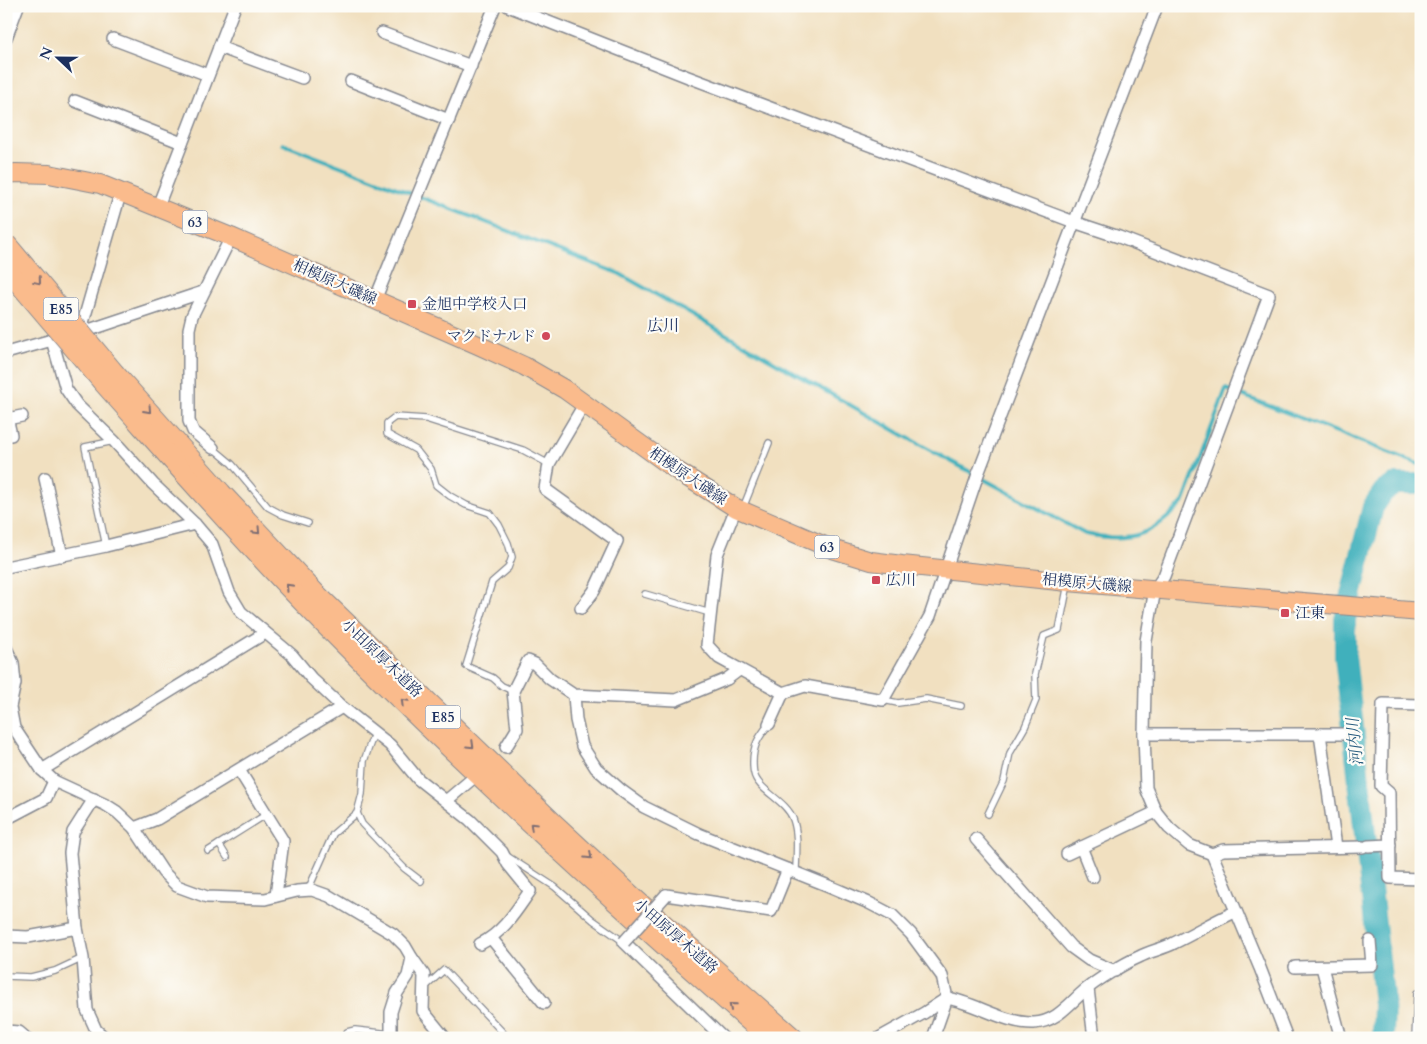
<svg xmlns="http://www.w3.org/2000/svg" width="1427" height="1044" font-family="Cardo,'Noto Serif JP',serif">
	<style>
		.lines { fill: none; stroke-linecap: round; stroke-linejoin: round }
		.stream { stroke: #40b0bc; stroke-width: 4 }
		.river { stroke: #40b0bc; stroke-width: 22 }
		.lane-casing { stroke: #86888f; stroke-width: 8 }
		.street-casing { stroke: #86888f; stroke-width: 14 }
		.primary-casing { stroke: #86888f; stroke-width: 20 }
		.highway-casing { stroke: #86888f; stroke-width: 22 }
		.lane { stroke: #fff; stroke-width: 5.5 }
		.street { stroke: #fff; stroke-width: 11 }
		.primary { stroke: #fabb8c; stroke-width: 18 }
		.highway { stroke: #fabb8c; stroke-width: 20 }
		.street-bridge-casing { stroke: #86888f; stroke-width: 14; stroke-linecap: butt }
		.highway-bridge-casing { stroke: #86888f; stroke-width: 22; stroke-linecap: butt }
		.street-bridge { stroke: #fff; stroke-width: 11 }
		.highway-bridge { stroke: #fabb8c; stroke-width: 20 }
		.oneway { stroke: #7f6e73 }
		.poi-dot { fill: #d1495b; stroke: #fdfcf7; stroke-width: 2 }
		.labels { text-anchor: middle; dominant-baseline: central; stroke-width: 4.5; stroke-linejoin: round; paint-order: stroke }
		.shield { fill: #fdfcf7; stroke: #5f6c8c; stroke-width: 1 }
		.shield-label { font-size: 14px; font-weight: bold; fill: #1b2f5e }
		.street-label { font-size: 15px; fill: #1b2f5e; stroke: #fdfcf7 }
		.poi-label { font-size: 15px; fill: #1b2f5e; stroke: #fdfcf7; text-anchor: start }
		.neighbourhood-label { font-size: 16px; fill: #1b2f5e; stroke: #fdfcf7 }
		.water-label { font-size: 16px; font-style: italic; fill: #285c7f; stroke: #fdfcf7 }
	</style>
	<rect width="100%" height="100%" fill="#fdfcf7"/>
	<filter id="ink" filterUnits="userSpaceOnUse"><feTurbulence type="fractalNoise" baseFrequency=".02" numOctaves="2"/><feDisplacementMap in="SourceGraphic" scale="10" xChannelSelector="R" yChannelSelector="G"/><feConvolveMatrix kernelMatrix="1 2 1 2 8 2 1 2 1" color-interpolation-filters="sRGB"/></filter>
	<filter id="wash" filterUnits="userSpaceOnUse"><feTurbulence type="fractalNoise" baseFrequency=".0096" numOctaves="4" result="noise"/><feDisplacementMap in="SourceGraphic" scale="20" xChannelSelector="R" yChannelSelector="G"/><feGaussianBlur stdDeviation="1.12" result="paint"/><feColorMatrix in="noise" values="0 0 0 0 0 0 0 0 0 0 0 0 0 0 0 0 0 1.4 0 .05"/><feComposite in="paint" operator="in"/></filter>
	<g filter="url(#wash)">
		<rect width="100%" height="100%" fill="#f1e0c0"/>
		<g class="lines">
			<path class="stream" d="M283,144L620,274L917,443L1085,534C1131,543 1153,536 1184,501L1226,389L1421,465"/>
			<path class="river" d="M1383,1038L1384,1004L1345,656V619L1373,507L1384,491L1396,484H1421"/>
		</g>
	</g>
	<g filter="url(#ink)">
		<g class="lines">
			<defs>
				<g id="lane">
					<path d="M213,448L232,464L268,507L283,515L308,523"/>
					<path d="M743,508L769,443"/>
					<path d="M106,546L85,447L114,441"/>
					<path d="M645,594L710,613"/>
					<path d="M513,691L502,686L493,678L466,666L492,582L508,568L512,557L508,543L499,525L490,513L466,505L450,496L436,485L431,469L416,450L387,434V423L395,417L426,419L523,450L549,464"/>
					<path d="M883,700L898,703L926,699L961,706"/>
					<path d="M769,724C759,737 753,745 753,762C753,765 753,770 754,773C757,790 786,800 793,819C799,835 796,856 796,873"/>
					<path d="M374,733L364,761L362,794L357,813L362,824L404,868L421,881"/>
					<path d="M988,814L1004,781L1010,753L1025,727L1036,700L1035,674L1044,636L1059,630L1068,584"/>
					<path d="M219,844L227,857"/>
					<path d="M208,851L267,814"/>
					<path d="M507,856L555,887L593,920L624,942"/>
					<path d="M308,890L333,834L357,813"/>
					<path d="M6,976L31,977L55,971L83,958"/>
					<path d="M424,988L444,970L508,1038"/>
					<path d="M345,1038L347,1032L355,1030L391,1034"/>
					<path d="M1415,1038L1417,993H1421"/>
				</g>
				<g id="street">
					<path d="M508,6L688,77L1074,222L1119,237L1269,295L1164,576L1155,589L1146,641L1144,734L1146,788L1156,812L1169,828L1189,845L1212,854L1223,850L1363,847"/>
					<path d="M382,33L471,66"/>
					<path d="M6,38L18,6"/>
					<path d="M113,39L208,75"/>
					<path d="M219,47L302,78"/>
					<path d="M351,81L449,120"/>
					<path d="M75,101L182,143"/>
					<path d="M158,206L235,6"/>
					<path d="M375,300L495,6"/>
					<path d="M80,333L121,191"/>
					<path d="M77,334L203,292"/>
					<path d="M52,340L66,389L77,405L114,441L153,484L195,524L212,544L229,592L241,612L292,655L311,678L342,707L390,745L418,779L470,820L502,852L508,864L530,891C516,911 503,933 480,944"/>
					<path d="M6,353L59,338"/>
					<path d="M6,413L11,435"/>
					<path d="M7,419L22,416"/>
					<path d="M213,448L193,431L189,421V329L192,316L231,237"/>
					<path d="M45,478L62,556"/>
					<path d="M736,508L717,555L707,645L719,658L783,693L805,686L883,700L930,616L978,474L1157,6"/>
					<path d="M6,567L106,546L195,524"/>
					<path d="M581,608L594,591L617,541L545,489L549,464L585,403"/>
					<path d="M6,648L13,663L15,683L10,707L14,728L42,770L54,781L106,805L117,812L134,828L163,872L177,886L207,897L265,899L297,891L312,890L329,896L393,934L405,946L412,958L408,976L397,993L391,1012V1038"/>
					<path d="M574,695L576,720L582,746L596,768L622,791L644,807L699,834L829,886L869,903L892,915L911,934L942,976L947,998L933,1038"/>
					<path d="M1421,705L1383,704L1381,786L1389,793L1390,878L1421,879"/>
					<path d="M769,724L783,693"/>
					<path d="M1144,734H1348"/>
					<path d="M1320,734L1336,847"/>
					<path d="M506,747L517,729L513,691L528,661L535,664L550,679L574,695L676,700L727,679L739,670"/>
					<path d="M42,770L265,633"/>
					<path d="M239,770L283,841L276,896"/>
					<path d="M446,801L472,779"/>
					<path d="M6,819L46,798L54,781"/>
					<path d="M134,828L157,819L342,707"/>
					<path d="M976,839L1071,947L1089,960L1115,971"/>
					<path d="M1368,846L1390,845"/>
					<path d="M1081,847L1093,877"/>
					<path d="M1067,854L1156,812"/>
					<path d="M1212,854L1260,968L1287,1038"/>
					<path d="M666,895L771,911L788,869"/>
					<path d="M77,928L83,958L87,1010L96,1030L105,1038"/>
					<path d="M6,936L28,937L77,928L70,853L73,832L94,799"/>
					<path d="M491,938L544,1003"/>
					<path d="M624,942L723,1038"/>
					<path d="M412,958L424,975L423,1011L445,1038"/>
					<path d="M1295,967L1372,965L1370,941"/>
					<path d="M1322,967L1340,1035L1339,1038"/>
					<path d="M1088,989L1094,1038"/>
					<path d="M6,1031L19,1032L26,1038"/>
					<path d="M879,1038L924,1013L947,998C976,1003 1005,1024 1034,1023C1056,1022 1069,1004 1084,991C1097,980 1123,964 1139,957C1150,951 1163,949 1174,943C1195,933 1214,921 1235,912"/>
				</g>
				<path id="primary" d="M6,174L16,173L49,174L100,184L231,237L478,345L524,366L564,389L679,472L736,508L832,549L871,561L902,565L1068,582L1421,612"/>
				<g id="highway">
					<path d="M115,374L221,493L316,594L554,824L638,902L793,1038"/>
					<path d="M102,381C169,456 235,532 305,604C453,756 610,898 769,1038"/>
				</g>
			</defs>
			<use href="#lane" class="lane-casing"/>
			<use href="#street" class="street-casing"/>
			<use href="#primary" class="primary-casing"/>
			<use href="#highway" class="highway-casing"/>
			<use href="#lane" class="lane"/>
			<use href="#street" class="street"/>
			<use href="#primary" class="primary"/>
			<use href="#highway" class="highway"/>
			<defs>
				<path id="street-bridge" d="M624,942L666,895"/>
				<g id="highway-bridge">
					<path d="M6,244L115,374"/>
					<path d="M6,268L102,381"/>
				</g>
			</defs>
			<use href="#street-bridge" class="street-bridge-casing"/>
			<use href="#highway-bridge" class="highway-bridge-casing"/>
			<use href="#street-bridge" class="street-bridge"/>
			<use href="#highway-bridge" class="highway-bridge"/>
		</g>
		<defs><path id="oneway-chevron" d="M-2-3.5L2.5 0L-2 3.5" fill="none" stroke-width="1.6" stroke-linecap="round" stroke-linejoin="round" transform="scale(1.25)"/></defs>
		<g class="oneway">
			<use href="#oneway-chevron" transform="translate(38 281) rotate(50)"/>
			<use href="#oneway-chevron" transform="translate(148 410) rotate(48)"/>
			<use href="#oneway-chevron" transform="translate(257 531) rotate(47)"/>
			<use href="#oneway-chevron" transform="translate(289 587) rotate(-133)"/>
			<use href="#oneway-chevron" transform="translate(404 702) rotate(-135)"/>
			<use href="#oneway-chevron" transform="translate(471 745) rotate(44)"/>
			<use href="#oneway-chevron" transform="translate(533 826) rotate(-137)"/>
			<use href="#oneway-chevron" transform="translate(589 856) rotate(43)"/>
			<use href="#oneway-chevron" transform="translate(732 1006) rotate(-139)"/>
		</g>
	</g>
	<g class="poi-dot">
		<rect x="407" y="299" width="10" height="10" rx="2.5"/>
		<circle cx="546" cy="336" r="5"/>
		<rect x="871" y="575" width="10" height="10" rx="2.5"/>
		<rect x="1280" y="608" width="10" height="10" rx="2.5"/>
	</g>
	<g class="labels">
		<g class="shield">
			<rect x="182.5" y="210.5" width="25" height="23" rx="4"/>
			<rect x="43.5" y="297.5" width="35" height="23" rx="4"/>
			<rect x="814.5" y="535.5" width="25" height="23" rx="4"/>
			<rect x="425.5" y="705.5" width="35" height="23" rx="4"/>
		</g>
		<g class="shield-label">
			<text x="195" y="222">63</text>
			<text x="61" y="309">E85</text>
			<text x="827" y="547">63</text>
			<text x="443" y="717">E85</text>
		</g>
		<g class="street-label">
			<text transform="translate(335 282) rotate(24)">相模原大磯線</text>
			<text transform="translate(688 476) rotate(34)">相模原大磯線</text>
			<text transform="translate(1087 583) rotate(5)">相模原大磯線</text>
			<text transform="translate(382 658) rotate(44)">小田原厚木道路</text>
			<text transform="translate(676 936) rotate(41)">小田原厚木道路</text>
		</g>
		<g class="poi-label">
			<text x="422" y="304">金旭中学校入口</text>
			<text x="536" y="336" text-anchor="end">マクドナルド</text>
			<text x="886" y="580">広川</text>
			<text x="1295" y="613">江東</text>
		</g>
		<g class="neighbourhood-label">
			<text x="663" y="326">広川</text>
		</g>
		<g class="water-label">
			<text transform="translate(1355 742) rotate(-96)">河内川</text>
		</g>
	</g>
	<rect width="1427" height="1044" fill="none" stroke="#fdfcf7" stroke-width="25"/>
	<g transform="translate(58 58) rotate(292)" stroke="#fdfcf7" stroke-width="4" paint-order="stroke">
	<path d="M0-4L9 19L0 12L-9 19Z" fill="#1b2f5e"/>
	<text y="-8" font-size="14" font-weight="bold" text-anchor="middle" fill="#1b2f5e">N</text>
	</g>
</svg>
